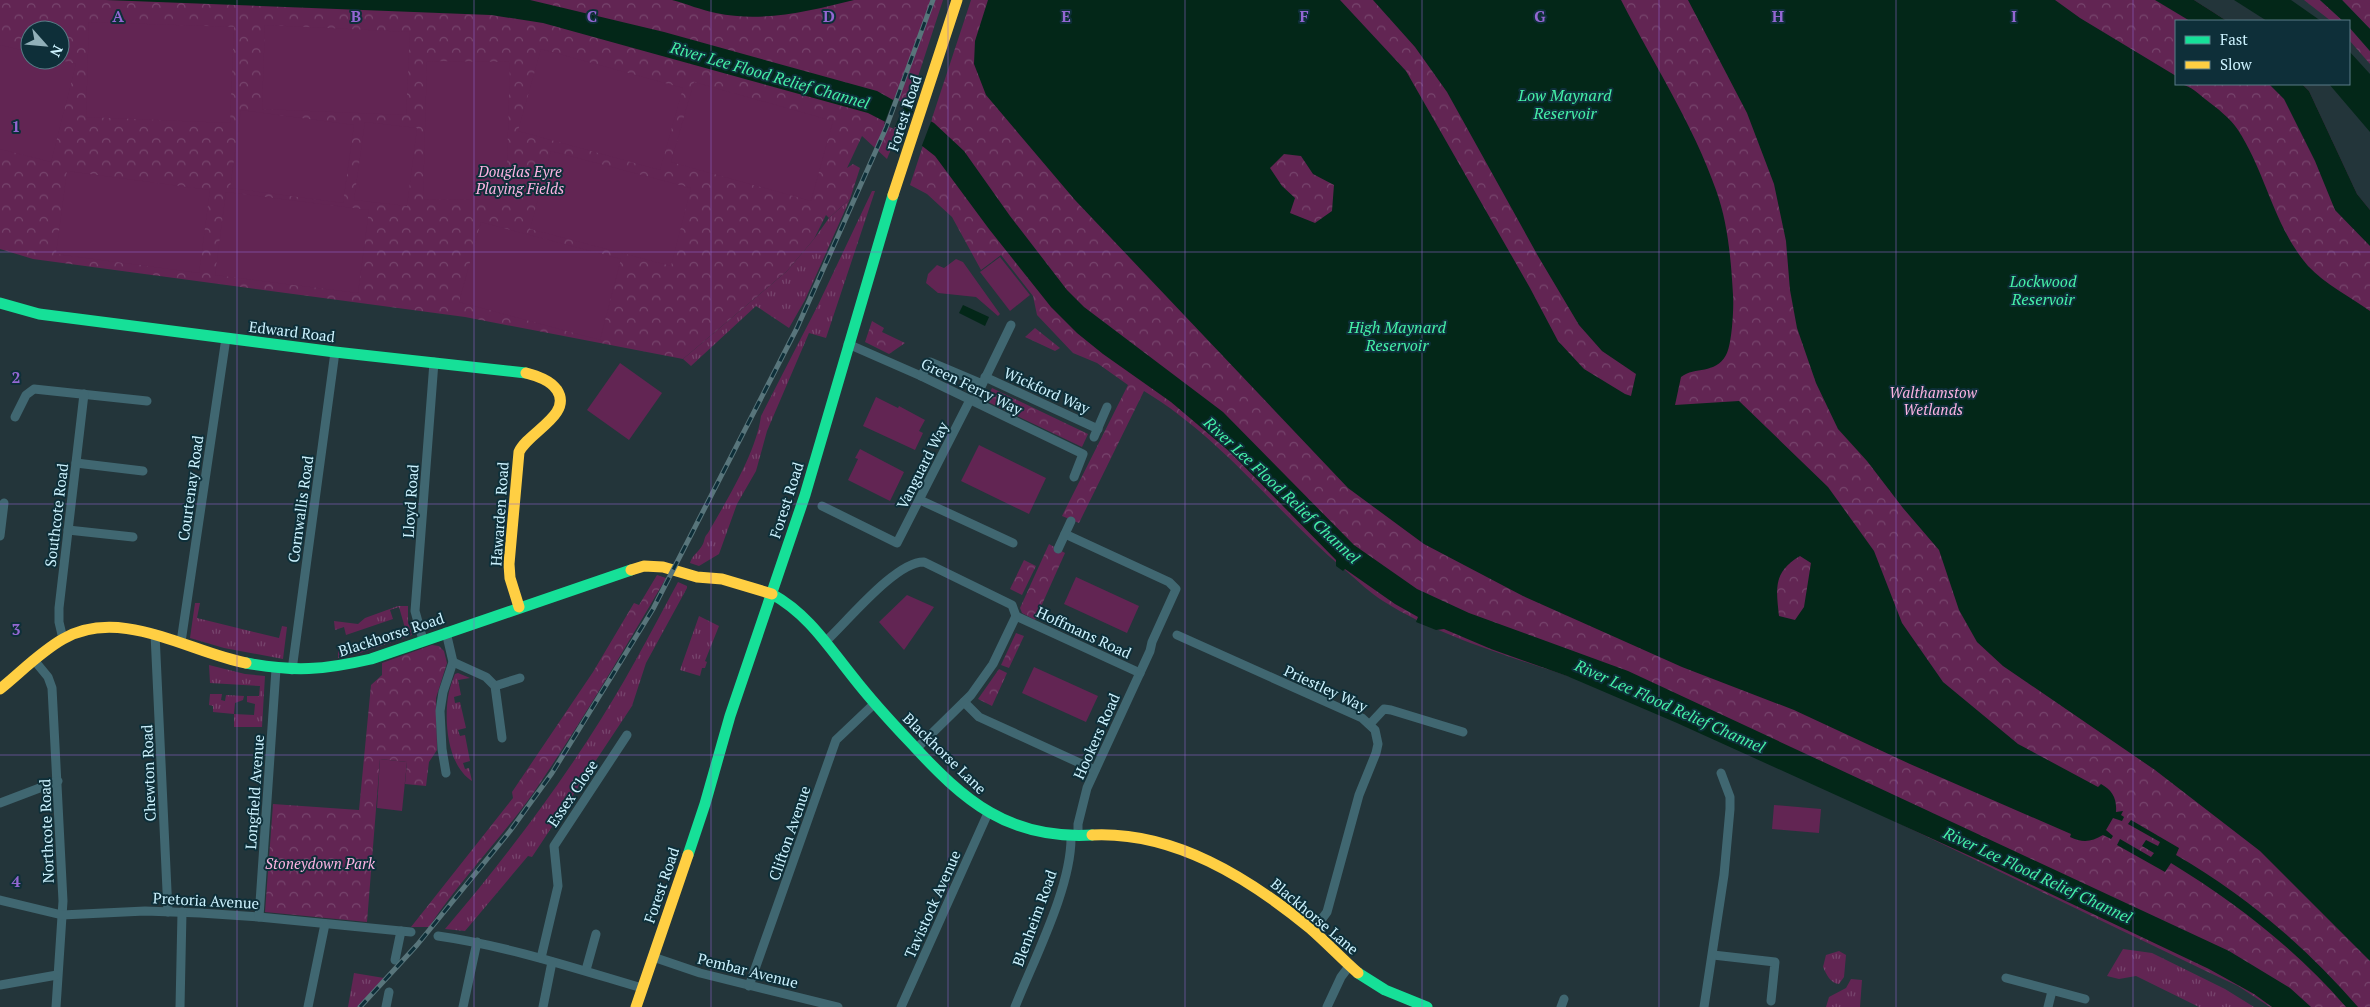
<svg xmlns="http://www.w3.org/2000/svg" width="2370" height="1007" font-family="'PT Serif',serif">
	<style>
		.grass { fill: url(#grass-tufts) }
		.forest { fill: url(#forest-crowns); fill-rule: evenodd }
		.garden { fill: #622553 }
		.water { fill: #032718; fill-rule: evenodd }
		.pier { fill: #23353a }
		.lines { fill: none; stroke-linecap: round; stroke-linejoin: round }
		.street { stroke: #406771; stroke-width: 9 }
		.fast { stroke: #16e098; stroke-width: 11 }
		.slow { stroke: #ffcf43; stroke-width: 11 }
		.rail-casing { stroke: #58757b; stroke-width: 5 }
		.rail { stroke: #0e2f39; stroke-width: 3; stroke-dasharray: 9; stroke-linecap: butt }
		.grid { fill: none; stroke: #9367d2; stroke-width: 1; stroke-opacity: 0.55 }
		.labels { text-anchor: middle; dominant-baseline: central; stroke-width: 4; stroke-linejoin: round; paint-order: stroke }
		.street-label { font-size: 15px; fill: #ccf2fe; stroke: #0e2f39 }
		.park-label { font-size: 15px; font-style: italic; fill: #fcb3e2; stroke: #0e2f39 }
		.water-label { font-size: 16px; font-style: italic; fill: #45f0a8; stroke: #0e2f39 }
		.grid-label { font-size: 16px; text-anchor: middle; font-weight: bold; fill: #9367d2; stroke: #0e2f39; stroke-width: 4; stroke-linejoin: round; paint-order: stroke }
	</style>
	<defs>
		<pattern id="grass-tufts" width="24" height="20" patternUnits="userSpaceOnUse" patternTransform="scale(1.25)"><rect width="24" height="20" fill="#622553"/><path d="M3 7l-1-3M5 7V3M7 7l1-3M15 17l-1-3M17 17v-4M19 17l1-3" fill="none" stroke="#77456d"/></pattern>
		<pattern id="forest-crowns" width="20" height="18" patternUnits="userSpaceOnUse" patternTransform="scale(1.25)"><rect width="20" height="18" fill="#622553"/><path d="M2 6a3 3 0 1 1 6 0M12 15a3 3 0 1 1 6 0" fill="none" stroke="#77456d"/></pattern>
	</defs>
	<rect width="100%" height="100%" fill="#23353a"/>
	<g class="grass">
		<path d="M872,191H875L826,338L809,333L767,431L756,471L737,504L719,554L699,566L690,563C692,555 699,552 703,544C705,539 704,537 708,533C727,500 756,453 761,416L818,305Z"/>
		<path d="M850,199L805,300L789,328L756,306L691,366L683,359L787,271L814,239L829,218Z"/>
		<path d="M678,582L687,586V588L646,663L632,706L532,857L528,856L465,931L445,929C497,868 546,804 589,738C622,688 650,634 678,582Z"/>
		<path d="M195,603H200L197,618L279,638L282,626L287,627L283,659L224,648L190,638Z"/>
		<path d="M398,606H408V622L412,635L360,653L338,658V648H340L342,650L405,628L399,607L390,610L393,619L346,635L344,627L335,630L334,621L358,624L365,618Z"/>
		<path d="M699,616L719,626L705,661L707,662L705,668H702L700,676L680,670Z"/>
		<path d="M209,665L245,674L265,676L262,727H234V714L213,712V706L209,705L210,694H222L221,700L225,701L226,695L244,696L243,700L235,703L234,714L254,715L255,704L247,702V696H259L260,686L210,683Z"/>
		<path d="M458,673L470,678L458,680L461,695L454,697L455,703L460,702L466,728L458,730L460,736L465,735L470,761L463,763L465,769L469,768L472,781C448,766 444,723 448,697C449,689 452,682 455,674Z"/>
		<path d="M2123,949L2152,953L2225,989L2254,1007H2199L2136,976L2119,979L2107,976Z"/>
		<path d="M1839,951L1846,955L1844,977L1839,984C1831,984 1826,974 1823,967L1826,955Z"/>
		<path d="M354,973L384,978L357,1007H348Z"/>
		<path d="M1851,979L1862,980L1860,1007H1826L1829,997L1846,988Z"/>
	</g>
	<g class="forest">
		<path d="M0,0H943L912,95L887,159L862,136L847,168L853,164L860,168L850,199L829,218L826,215L814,239L787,271L683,359L465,317L33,259L0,249ZM30,30H60V60H30Z"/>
		<path d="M971,0H2194L2227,21H2176V84H2302L2309,91L2357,194L2370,210V1007H2270L2238,986L2208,972C2014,880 1821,782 1623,697C1545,664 1456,647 1383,601C1370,593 1358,581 1345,570C1276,512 1222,438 1144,391L1079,523L1062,516L1128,385L1097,363L1073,353L1037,315L1033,296L1001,255L981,270L952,217L927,194L910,185Z"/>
		<path d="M2304,0H2320L2343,21H2331Z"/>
		<path d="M2342,0H2370V29Z"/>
		<path d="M2349,27L2370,51V64L2349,40Z"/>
		<path d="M872,321L884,328L882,332L905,343L889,354L865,342Z"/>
		<path d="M1035,328L1060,348L1055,351L1025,337Z"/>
		<path d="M992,388L1088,434L1082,447L986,401Z"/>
		<path d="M1049,544L1065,553L1035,620L1022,613L1020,608Z"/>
		<path d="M1024,560L1036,566L1022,595L1010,589Z"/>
		<path d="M657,575L666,578C624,650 581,723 534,792C501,839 460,880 429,927H411L513,798L512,792L593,672L634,603L639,605Z"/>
		<path d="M1016,633L1024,636L1009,668L1001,665Z"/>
		<path d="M432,645L439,646L444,651L447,663L436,698L437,750L429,762L426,786L405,784L407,762L380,759L367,922L265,912L273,804L359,810L371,685L382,675V663Z"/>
		<path d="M999,669L1007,673L992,706L978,699Z"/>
	</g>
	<g class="garden">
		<path d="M89,22L234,27L230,123L86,117Z"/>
		<path d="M265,25L410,32L406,115L262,109Z"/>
		<path d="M0,45L30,52V60H60L76,64L51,162L0,149Z"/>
		<path d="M541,49L683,88L660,170L518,131Z"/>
		<path d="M427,61L510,62L506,200L423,199Z"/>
		<path d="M694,82L833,121L811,201L671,162Z"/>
		<path d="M241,110L354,125L343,203L230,188Z"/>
		<path d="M365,122L417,128L407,206L354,200Z"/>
		<path d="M551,151L691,188L671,266L530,229Z"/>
		<path d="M67,171L210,190L199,273L56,254Z"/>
		<path d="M226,192L369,210L358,293L215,275Z"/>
		<path d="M481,222L621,259L600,340L459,302Z"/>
		<path d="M1000,257L1030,295L1010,311L980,272Z"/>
		<path d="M956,259L963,262L1000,314L998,316L976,297L938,293L926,283L928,274L937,265L944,268Z"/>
		<path d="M620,363L662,393L629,440L587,410Z"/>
		<path d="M876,397L898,408L899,406L925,420L919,431L923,433L915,450L863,426Z"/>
		<path d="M979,445L1046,478L1029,514L961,481Z"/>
		<path d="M860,449L904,472L890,501L848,480L858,459L855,458Z"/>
		<path d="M1076,577L1139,606L1127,633L1064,604Z"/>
		<path d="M907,595L934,607L904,650L879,622Z"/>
		<path d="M1034,667L1098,696L1086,722L1022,693Z"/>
		<path d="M380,759L407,762L402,811L377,808Z"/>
		<path d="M1774,805L1821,809L1819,833L1772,829Z"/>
	</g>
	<g class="water">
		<path d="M106,0H530L664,32L877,91L934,123L964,151L1010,216L1067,290L1084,307L1223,412L1354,545L1417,589L1469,613L1628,671L2229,951L2290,988L2311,1007H2272L2254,994L2209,969L1990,865L1677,723L1567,676L1491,649L1444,629L1436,630L1416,622L1418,617L1395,604L1345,569L1343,571L1336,566V560L1230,452L1171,402L1103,354L1077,333L1051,307L989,229L935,156L903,131L868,113L543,23L491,15Z"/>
		<path d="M672,0H854C809,11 763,23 716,13C701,10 687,4 672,0Z"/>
		<path d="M988,0H1340L1406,71L1530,288L1558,341L1584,369L1625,394L1631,396L1636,374L1602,351L1579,325L1538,256L1447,92L1415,47L1373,0H1621C1653,63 1693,124 1716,190C1728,223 1731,260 1733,295C1734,307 1732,345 1726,355C1715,375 1695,366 1681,377L1675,405L1739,401L1828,487L1874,551L1902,623L1943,682L2018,744L2098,787L2101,784C2112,790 2117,798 2116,812L2123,811L2121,815L2124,817L2122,821L2113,818L2106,830L2113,836L2111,839L2103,835C2091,842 2083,843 2070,837L2071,834L1910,764L1794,710L1682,667L1523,596L1424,544L1348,488L1075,200L986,95L974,64L975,41ZM1284,154L1301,156L1313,174L1334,185L1332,211L1315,223L1290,213L1295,198L1282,186L1270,168ZM1800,556L1811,563L1804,607L1795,620L1779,616C1776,588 1773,572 1800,556Z"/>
		<path d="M1688,0H2055L2080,18L2176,76V84C2189,84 2195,91 2205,99C2217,108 2230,118 2238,130C2266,173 2274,227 2308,266C2325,284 2350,297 2370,311V961L2260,851L2155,770L2003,666L1977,642L1959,610L1939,550L1903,508L1867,461L1838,429L1816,383L1797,328L1790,290L1786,241L1774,184L1747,113Z"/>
		<path d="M2155,0H2194L2227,21H2190Z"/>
		<path d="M2234,0H2291L2321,21H2267Z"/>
		<path d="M2320,0H2342L2370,29V51L2349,27V21H2343Z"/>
		<path d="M2349,51L2370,74V132L2329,84H2349Z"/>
		<path d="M2269,84H2302L2309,91L2357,194L2370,210V246L2335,210L2315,161L2284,99Z"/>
		<path d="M963,305L989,317L985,326L959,313Z"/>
		<path d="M2131,820L2179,848L2176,855C2244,894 2306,947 2358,1007H2346C2296,949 2236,903 2171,863L2165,872L2117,845L2120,839L2151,857L2154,853L2142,846L2146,840L2158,846L2160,842L2128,824Z"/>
	</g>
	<g class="pier">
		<path d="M894,98L905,104L894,129L884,124Z"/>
		<path d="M914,109L932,119L921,148L904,135Z"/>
	</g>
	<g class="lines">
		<g class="street">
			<path d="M848,344L921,376L1083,454L1074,477"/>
			<path d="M921,376L930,362L982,384"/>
			<path d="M985,377L1098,429"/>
			<path d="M977,395L1011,325"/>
			<path d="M15,417L26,395L34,389L147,401"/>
			<path d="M1094,437L1107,407"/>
			<path d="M76,463L143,471"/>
			<path d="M920,500L1013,543"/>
			<path d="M822,506L897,543L970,400"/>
			<path d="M68,530L133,537"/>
			<path d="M1065,534L1169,582L1176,589L1152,642L1150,651L1087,788L1078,824V835"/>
			<path d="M0,536L4,503"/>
			<path d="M1058,549L1071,521"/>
			<path d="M1016,616L1140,673"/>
			<path d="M446,632L453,662L443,692L440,711L442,749L446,773"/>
			<path d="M155,634L168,912"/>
			<path d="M1177,635L1362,718L1375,730L1378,744L1376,753L1359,795L1327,912L1313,931"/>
			<path d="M63,639L59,622V608L84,394"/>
			<path d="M423,640L415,611L434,362"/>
			<path d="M181,642L226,338"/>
			<path d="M825,642C847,622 896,561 924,562L1012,605L1016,616L993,664L971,695L917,748"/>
			<path d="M34,660L48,677L52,688L63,901L56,1007"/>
			<path d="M453,662L486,677L495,686L502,738"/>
			<path d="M292,670L335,352"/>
			<path d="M495,686L520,678"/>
			<path d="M964,702L979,717L1095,770"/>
			<path d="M1370,724L1384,709L1391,710L1463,732"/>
			<path d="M0,803L58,781"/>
			<path d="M0,900L62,915L145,911L200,913L259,917L411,932"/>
			<path d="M259,917L276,669"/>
			<path d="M438,936C508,946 574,968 642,988"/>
			<path d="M1713,955L1775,962L1771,1001"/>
			<path d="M653,957L700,973L838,1007"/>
			<path d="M541,958L558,886L554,846L627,735"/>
			<path d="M395,960L401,931"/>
			<path d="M586,970L596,934"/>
			<path d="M2006,978L2085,999"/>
			<path d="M0,985L57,975"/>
			<path d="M749,986L836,740L875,703"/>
			<path d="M180,1007L182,912"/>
			<path d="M308,1007L325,924"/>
			<path d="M386,1007L389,992"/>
			<path d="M463,1007L477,942"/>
			<path d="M543,1007L552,962"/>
			<path d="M901,1007L988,813"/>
			<path d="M1015,1007C1034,959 1072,886 1071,836"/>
			<path d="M1327,1007L1341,977L1350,965"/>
			<path d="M1561,1007L1564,999"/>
			<path d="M1704,1007L1724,875L1730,809V797L1721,773"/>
			<path d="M2048,1007L2052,991"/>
		</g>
		<g class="fast">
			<path d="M0,303L39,314L335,352L526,373"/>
			<path d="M772,594C808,614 828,646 853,677C871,700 891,722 911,743C964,801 1009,840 1092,835"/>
			<path d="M246,663C294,672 324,670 371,659L631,570"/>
			<path d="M688,855L705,804L730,716L805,495L893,195"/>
			<path d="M1358,973L1385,990L1427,1007"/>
		</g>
		<g class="slow">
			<path d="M893,195L957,0"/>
			<path d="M631,570L644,566L663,567L697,577L722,579L772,594"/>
			<path d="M519,607L510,578L509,564L519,452C528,432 573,415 557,390C550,380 537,376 526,373"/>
			<path d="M0,689C20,673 40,652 63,639C120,606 189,652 246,663"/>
			<path d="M1092,835C1174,831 1249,878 1311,929C1327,943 1342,959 1358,973"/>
			<path d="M636,1007L688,855"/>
		</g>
		<defs>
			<path id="rail" d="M360,1007L417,945L510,831L552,773L653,609L797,328L886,128L933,0"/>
		</defs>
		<use href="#rail" class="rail-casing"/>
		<use href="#rail" class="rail"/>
	</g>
	<path class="grid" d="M237,0V1007M474,0V1007M711,0V1007M948,0V1007M1185,0V1007M1422,0V1007M1659,0V1007M1896,0V1007M2133,0V1007M0,252H2370M0,504H2370M0,755H2370"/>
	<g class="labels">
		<g class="street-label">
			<text transform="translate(904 113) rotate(-72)">Forest Road</text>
			<text transform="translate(292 331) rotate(7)">Edward Road</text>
			<text transform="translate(972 386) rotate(26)">Green Ferry Way</text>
			<text transform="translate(1047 390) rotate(24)">Wickford Way</text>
			<text transform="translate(922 465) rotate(-63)">Vanguard Way</text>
			<text transform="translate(190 488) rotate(-82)">Courtenay Road</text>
			<text transform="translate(786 500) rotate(-72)">Forest Road</text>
			<text transform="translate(410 501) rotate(-86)">Lloyd Road</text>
			<text transform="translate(300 509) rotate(-82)">Cornwallis Road</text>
			<text transform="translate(499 514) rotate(-86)">Hawarden Road</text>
			<text transform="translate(56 515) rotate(-83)">Southcote Road</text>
			<text transform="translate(1084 632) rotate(25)">Hoffmans Road</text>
			<text transform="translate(391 634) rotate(-18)">Blackhorse Road</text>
			<text transform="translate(1326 688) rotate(25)">Priestley Way</text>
			<text transform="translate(1096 736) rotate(-66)">Hookers Road</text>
			<text transform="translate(945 753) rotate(44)">Blackhorse Lane</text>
			<text transform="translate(148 773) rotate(-92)">Chewton Road</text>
			<text transform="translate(254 792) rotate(-86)">Longfield Avenue</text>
			<text transform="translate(572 793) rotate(-56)">Essex Close</text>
			<text transform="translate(46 831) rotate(-92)">Northcote Road</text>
			<text transform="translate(789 833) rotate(-71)">Clifton Avenue</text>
			<text transform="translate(661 885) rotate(-71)">Forest Road</text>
			<text transform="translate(206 900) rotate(3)">Pretoria Avenue</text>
			<text transform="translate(932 904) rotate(-66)">Tavistock Avenue</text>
			<text transform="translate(1315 916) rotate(40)">Blackhorse Lane</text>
			<text transform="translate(1034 918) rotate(-70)">Blenheim Road</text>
			<text transform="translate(748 970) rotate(14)">Pembar Avenue</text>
		</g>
		<g class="park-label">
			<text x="520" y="171">Douglas Eyre<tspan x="520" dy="17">Playing Fields</tspan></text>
			<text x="1933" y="392">Walthamstow<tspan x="1933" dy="17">Wetlands</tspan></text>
			<text x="320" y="863">Stoneydown Park</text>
		</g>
		<g class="water-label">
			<text transform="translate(770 75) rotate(16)">River Lee Flood Relief Channel</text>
			<text x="1565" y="95">Low Maynard<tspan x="1565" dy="18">Reservoir</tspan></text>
			<text x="2043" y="281">Lockwood<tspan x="2043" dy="18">Reservoir</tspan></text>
			<text x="1397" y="327">High Maynard<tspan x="1397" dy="18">Reservoir</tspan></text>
			<text transform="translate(1282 490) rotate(43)">River Lee Flood Relief Channel</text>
			<text transform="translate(1670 706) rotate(24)">River Lee Flood Relief Channel</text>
			<text transform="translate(2038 875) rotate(25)">River Lee Flood Relief Channel</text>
		</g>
	</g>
	<g class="grid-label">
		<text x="118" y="22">A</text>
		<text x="356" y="22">B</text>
		<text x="592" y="22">C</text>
		<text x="829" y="22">D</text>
		<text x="1066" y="22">E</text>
		<text x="1304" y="22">F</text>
		<text x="1540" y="22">G</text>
		<text x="1778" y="22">H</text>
		<text x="2014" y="22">I</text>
		<text x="16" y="132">1</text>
		<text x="16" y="383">2</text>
		<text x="16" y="635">3</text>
		<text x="16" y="887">4</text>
	</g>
	<rect x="2175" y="20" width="175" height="65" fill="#0e2f39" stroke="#5a7d88"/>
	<rect x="2185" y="36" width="25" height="8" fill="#16e098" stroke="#5a7d88"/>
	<text x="2220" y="45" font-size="15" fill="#ccf2fe">Fast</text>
	<rect x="2185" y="61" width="25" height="8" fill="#ffcf43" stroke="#5a7d88"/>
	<text x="2220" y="70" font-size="15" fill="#ccf2fe">Slow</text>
	<g transform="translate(45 45) rotate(117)"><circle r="24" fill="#0e2f39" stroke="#5a7d88"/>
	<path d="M0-4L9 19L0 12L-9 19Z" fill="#91b0b9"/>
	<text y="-8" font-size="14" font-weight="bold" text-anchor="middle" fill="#ccf2fe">N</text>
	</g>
</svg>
